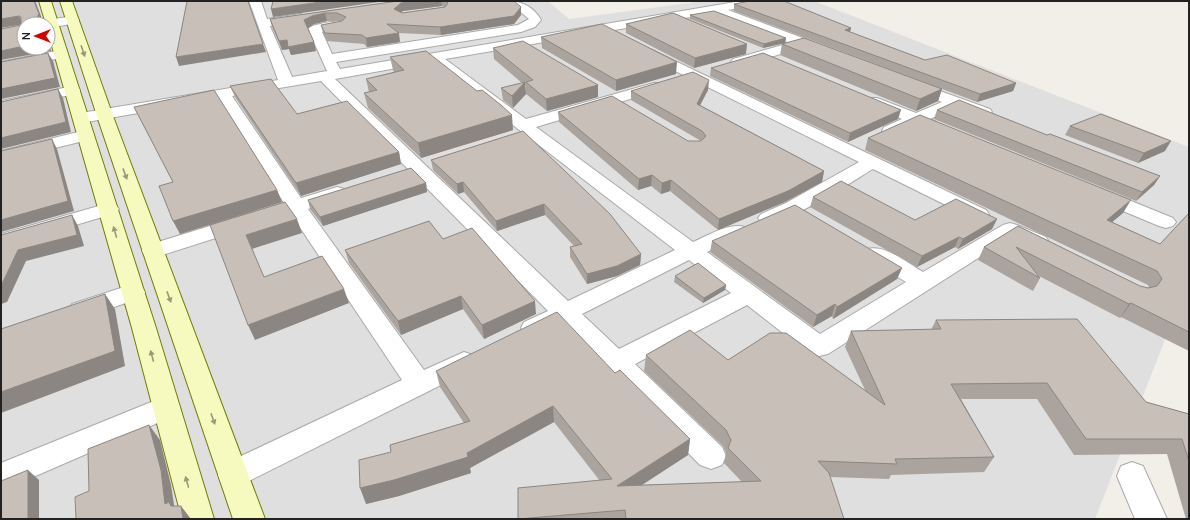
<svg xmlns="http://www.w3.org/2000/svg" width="1190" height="520" font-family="Manrope,sans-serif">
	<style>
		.residential { fill: #e0dfdf; fill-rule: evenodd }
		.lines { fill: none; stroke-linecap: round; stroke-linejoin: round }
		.street-casing { stroke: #a9a9a9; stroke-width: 2 }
		.secondary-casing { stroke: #707d05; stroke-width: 2 }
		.street { fill: #fff; fill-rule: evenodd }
		.secondary { fill: #f7fabf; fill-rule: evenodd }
		.wall { fill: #aba49e; fill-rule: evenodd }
		.shaded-wall { fill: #8b8681 }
		.building { fill: #c7bfb8; stroke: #8b8681 }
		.oneway { fill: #979978 }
	</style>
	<rect width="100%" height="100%" fill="#f2efe9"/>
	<path class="residential" d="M1,1H548L569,19L704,1H814L1189,147V278L1095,519H1ZM24,24H48V48H24Z"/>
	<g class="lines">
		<defs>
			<g id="street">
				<path d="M249,1H261L267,19L301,14L307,18L301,22L270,26L292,77L327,71L308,29C312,23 353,18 357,24L351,28L322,32L332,54L518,25L529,19L507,1C522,1 534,7 541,20L535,27L521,32L336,62L340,69L741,1H767L761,4L728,10L808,40L810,43L808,46L743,65H733L731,62L733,59L790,43L714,13L445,59L526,119L654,83H664L666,86L664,89L536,127L693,242C709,235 729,222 745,227L748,231L745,235L707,252L820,334L906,282L867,259L864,254L867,249C886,244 907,263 923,272L1003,225L1010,223L1017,225L1046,237L1049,242L1046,247L1038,248L1030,247L1011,237L828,354L819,356L810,354L747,305L635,364L722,447L726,456L722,465L711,469L700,465L561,324L533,337L524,334L521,328L524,322L548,311L321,81L232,96L301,198L337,187L344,189L347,193L344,197L308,209L424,370L464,352L473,355L477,362L473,369L233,489L222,485L218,475L222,465L402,380L291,214L153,258L145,256L142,251L145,246L284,203L219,99L81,123L75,121L73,118L75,115L81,113L278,80ZM431,62L675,250L568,301L335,79ZM689,260L731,293L619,349L582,314Z"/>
				<path d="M73,16L77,17L79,20L77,23L48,28V24H42L48,20Z"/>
				<path d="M650,49L986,210L989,214L986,218L979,220L972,218L873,169C851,182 783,228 761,222L758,218L761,214L786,203L859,162L645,56L643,53L645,50Z"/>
				<path d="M61,50L66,51L68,54L66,57L1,70V62Z"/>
				<path d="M912,81L990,109L992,112L990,115H978L956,107L930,119L936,122L938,125L936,128L930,130L916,125C906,130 895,137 884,135L882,131L884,127L902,119L867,104L864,101L867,98H877L916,113L942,102L907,88L905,85L907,82Z"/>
				<path d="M73,86L78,87L80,90L78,93L1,111V101Z"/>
				<path d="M86,130L92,131L94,135L92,139L1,161V151Z"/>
				<path d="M1099,188L1173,218L1176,222L1173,226L1166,228L1159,226L1092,198L1089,194L1092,190Z"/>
				<path d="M109,203L116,205L119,209L116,213L1,247V234Z"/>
				<path d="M133,284L141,286L145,292L141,298L81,318L72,316L69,310L72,304Z"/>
				<path d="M166,396L176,399L180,407L176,415L1,491V463Z"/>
				<path d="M1132,462L1143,466L1167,519H1135L1117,476L1121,466Z"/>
			</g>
			<g id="secondary">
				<path d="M39,1H51L156,328L214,519H182L132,328L48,32V24H46Z"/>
				<path d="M60,1H72L114,119L265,519H233L98,119Z"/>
			</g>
		</defs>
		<use href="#street" class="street-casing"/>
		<use href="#secondary" class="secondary-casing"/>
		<use href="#street" class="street"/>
		<use href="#secondary" class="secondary"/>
	</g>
	<g class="wall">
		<path d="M398,1H514L521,15L514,24L441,35L398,33L400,42L367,47L364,44L327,41L323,33L321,25L341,22L339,21H327L314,24L308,28L314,42L316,51L291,55L289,49L282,50L272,27L270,19ZM442,6L444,7L402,13H400L403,11Z"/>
		<path d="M734,4L851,28L850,32L925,60L1016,83L1013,91L977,102L734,11Z"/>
		<path d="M690,15L786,38L785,43L763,48L690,19Z"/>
		<path d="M626,24L746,54L694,68L626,33Z"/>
		<path d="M541,37L676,74L616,91L542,48Z"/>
		<path d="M782,44L942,89L938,101L916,111L780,55Z"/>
		<path d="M493,48L598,85V97L547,111L526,94V86L525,85L526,94L513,108L503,100L501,88L522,83L494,59Z"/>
		<path d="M390,57L513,130L421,158L368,108L364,93L369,92L366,79L394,72L393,70Z"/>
		<path d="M711,68L898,119L848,142L710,76Z"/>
		<path d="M230,86L297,114L399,152L401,164L301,196L235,97Z"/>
		<path d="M708,90L700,105L824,171L822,182L785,202L718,230L670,191L661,194L651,186L638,190L559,122L558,112L688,141H701L631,100V91Z"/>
		<path d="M134,107L277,190L282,202L180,234L173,182Z"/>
		<path d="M937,110L1047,135L1160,176L1154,185L1136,201L934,119Z"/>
		<path d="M1070,126L1165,151L1138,163L1065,135Z"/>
		<path d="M523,131L641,254L640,265L617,276L587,284L570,257V247L574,246L545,215L497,231L464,192L458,194L433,170L431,160Z"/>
		<path d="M868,138L1123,213L1112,222L1160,244L1189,213V351L1121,317L1120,318L1039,276L1040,278L1033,291L978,260L984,247L1018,226L1140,286L1149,288L1148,285L865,150Z"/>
		<path d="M426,183L427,192L323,226L310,209L308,200Z"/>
		<path d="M813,197L915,220L997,219L992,229L958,249L955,247L917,267L810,207Z"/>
		<path d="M443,239L536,314L484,339L463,309L401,335L349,263L345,250Z"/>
		<path d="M712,241L902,268L897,279L833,319L832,316L813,327L710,252Z"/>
		<path d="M675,276L726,285L725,290L703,303L674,282Z"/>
		<path d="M936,320L1146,402L1189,414V519H1186L1167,454L1074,455L1037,399H961L994,457L984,472L891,475L889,479L830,477L844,519H518L600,481L554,422L470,468L471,473L399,496L366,504L391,452L464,423L440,387L436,371L615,373L690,439L688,455L641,485L742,482L724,463L726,453L723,446L644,371L646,355L728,360L865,390L845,347L851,331L931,330Z"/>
	</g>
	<g class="shaded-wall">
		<path d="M34,1H35L36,3L44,24H43L37,17Z"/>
		<path d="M328,1H386L273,17L271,9Z"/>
		<path d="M415,1H441L442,6L403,11L396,16L394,9L401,3Z"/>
		<path d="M521,7V15L514,24L441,35L440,27Z"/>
		<path d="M325,13L327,21L314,24L307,29L304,20L312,16Z"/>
		<path d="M19,16L24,24L1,28V19Z"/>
		<path d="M851,28L849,35L845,30Z"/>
		<path d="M399,33L400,42L367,47L366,38Z"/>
		<path d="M48,37L51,51L1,60V51L24,46V48H48Z"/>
		<path d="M786,38L785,43L763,48L764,44Z"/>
		<path d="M287,40L314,42L316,51L291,55L289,49L282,50L279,41Z"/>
		<path d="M263,44L266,52L179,66L176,57Z"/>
		<path d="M747,44L746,54L694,68L695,58Z"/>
		<path d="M48,53L53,61L60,87L1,99V89Z"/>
		<path d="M677,62L676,74L616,91V80Z"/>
		<path d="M709,80L708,90L696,113L697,104Z"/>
		<path d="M525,82L526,94L513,108L512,96Z"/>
		<path d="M1016,83L1013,91L977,102L980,94Z"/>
		<path d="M598,85V97L547,111L546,99Z"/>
		<path d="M58,89L63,98L71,132L1,149V138Z"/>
		<path d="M942,89L938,101L916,111L920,99Z"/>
		<path d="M901,110L898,119L848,142L850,133Z"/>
		<path d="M512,115L513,130L421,158L418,143Z"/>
		<path d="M52,139L57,149L74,211L1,232V220Z"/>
		<path d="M1171,141L1165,151L1138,163L1144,153Z"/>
		<path d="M399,152L401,164L301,196L296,183Z"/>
		<path d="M824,171L822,182L785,202L718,230L719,219Z"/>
		<path d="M652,175L651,186L638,190L639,179Z"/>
		<path d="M1160,176L1154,185L1136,201L1142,192Z"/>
		<path d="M671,180L670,191L661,194L662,183Z"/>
		<path d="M463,182L464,192L458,194L457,184Z"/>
		<path d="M426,183L427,192L323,226L320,217Z"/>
		<path d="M277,190L282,202L180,234L173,221Z"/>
		<path d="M1131,200L1123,213L1099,233L1107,220Z"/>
		<path d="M544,204L545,215L497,231L496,221Z"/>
		<path d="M72,215L78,226L84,246L26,261L7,302L1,304V286L18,250Z"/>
		<path d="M297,219L302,233L252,249L246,235Z"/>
		<path d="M997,219L992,229L958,249L963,239Z"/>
		<path d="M959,237L955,247L917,267L922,256Z"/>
		<path d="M641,254L640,265L617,276L587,284V274Z"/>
		<path d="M902,268L897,279L833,319L837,307Z"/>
		<path d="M726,285L725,290L703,303L704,298Z"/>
		<path d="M344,289L349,303L255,340L248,325Z"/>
		<path d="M105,294L115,309L125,366L1,413V392Z"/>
		<path d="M461,296L463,309L401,335L398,321Z"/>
		<path d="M535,301L536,314L484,339L482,325Z"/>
		<path d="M1131,303L1121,317L1120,318L1129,304Z"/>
		<path d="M835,304L832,316L813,327L817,315Z"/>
		<path d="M553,406L554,422L470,468L471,473L399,496L366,504L360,488L467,453Z"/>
		<path d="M149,425L160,440L171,485L175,511L165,504Z"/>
		<path d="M690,439L688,455L616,502L617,486Z"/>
		<path d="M28,470L39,480V519H28Z"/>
		<path d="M181,506L191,519H183Z"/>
	</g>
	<g class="building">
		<path d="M6,1H34L39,14L37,17L41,18L43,24H24V46L1,51V29L21,25V17L19,16L1,19V2Z"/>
		<path d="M187,1H248L263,44L176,57Z"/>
		<path d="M273,1H328L271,9Z"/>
		<path d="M398,1H415L401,3L394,9L402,13L445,7L448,3L445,1H514L521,7L514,16L440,27L387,24L399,33L366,38L362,35L325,33L321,25L342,21L346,17L337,13H325L312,16L304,20L314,42L288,47L287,40L279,41L270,19Z"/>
		<path d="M750,1H784L851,28L845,30L925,60L947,55L1016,83L980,94L734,4Z"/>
		<path d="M714,11L786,38L764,44L690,15Z"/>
		<path d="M673,13L747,44L695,58L626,24Z"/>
		<path d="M602,24L677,62L616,80L541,37Z"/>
		<path d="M804,38L942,89L920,99L782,44Z"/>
		<path d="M523,41L598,85L546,99L526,82L533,80L493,48Z"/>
		<path d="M426,51L477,91L482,90L501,105L512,115L418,143L364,93L377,90L366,79L404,70L390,57Z"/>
		<path d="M48,53L55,78L1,89V62Z"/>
		<path d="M763,53L901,110L850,133L711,68Z"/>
		<path d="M693,72L709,80L697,104L824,171L788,191L719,219L671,180L662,183L652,175L639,179L558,112L612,96L688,141H701L706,136L702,131L631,91Z"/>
		<path d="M271,79L297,114L347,101L399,152L296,183L230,86Z"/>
		<path d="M525,82L512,96L501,88Z"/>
		<path d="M58,89L66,122L1,138V102Z"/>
		<path d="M214,90L277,190L173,221L159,186L173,182L134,107Z"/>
		<path d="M959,100L1047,135L1050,134L1160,176L1142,192L937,110Z"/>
		<path d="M1101,114L1171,141L1144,153L1070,126Z"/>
		<path d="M920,115L1131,200L1107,220L1160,244L1189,213V332L1131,303L1129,304L1016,247L1040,278L984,247L1018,226L1140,286L1148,288L1157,286L1162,279L1157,271L868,138Z"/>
		<path d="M523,131L610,214L641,254L617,266L587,274L570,247L582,244L544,204L496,221L463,182L457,184L431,160Z"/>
		<path d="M52,139L68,201L1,220V151Z"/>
		<path d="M411,168L426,183L320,217L308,200Z"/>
		<path d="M841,181L915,220L956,199L997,219L963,239L959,237L922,256L813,197Z"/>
		<path d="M285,202L297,219L246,235L264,277L322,256L344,289L248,325L210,225Z"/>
		<path d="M795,205L902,268L837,307L835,304L817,315L712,241Z"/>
		<path d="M72,215L77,235L18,250L1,286V235Z"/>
		<path d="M429,221L443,239L472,228L535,301L482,325L461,296L398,321L345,250Z"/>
		<path d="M698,263L726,285L704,298L675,276Z"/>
		<path d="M105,294L115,351L1,392V329Z"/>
		<path d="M557,312L615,373L620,370L690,439L617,486L761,481L728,448L731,440L726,430L646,355L690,330L728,360L770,333H786L885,405L851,331L941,329L936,320L1077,319L1146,402L1189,414V461L1182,439H1086L1047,383L951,384L994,457L895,459L897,464L818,461L829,473L844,519H626L625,510L518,519V488L612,479L553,406L467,453L468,457L394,480L360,488L359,460L391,452L390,445L470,421L436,371Z"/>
		<path d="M149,425L161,470L165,504L169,502L171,506H181L183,519H76L75,497L89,491L88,449Z"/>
		<path d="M28,470V519H1V481Z"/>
	</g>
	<defs><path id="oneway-solid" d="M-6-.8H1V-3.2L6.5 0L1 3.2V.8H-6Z"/></defs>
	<g class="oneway">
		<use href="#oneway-solid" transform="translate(83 51) rotate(71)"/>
		<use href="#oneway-solid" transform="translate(125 174) rotate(70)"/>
		<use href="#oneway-solid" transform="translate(115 232) rotate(-106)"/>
		<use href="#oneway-solid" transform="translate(169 297) rotate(70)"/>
		<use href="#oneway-solid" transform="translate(152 356) rotate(-105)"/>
		<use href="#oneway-solid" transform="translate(213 419) rotate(70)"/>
		<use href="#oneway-solid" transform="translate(187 482) rotate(-106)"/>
	</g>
	<rect width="1190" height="520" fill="none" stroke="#222222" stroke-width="4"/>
	<g transform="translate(36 36) rotate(270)"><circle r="19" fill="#ffffff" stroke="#a7a7a7"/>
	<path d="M0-3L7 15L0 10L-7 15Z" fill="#d40000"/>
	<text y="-6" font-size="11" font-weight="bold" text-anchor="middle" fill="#222222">N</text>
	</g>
</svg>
